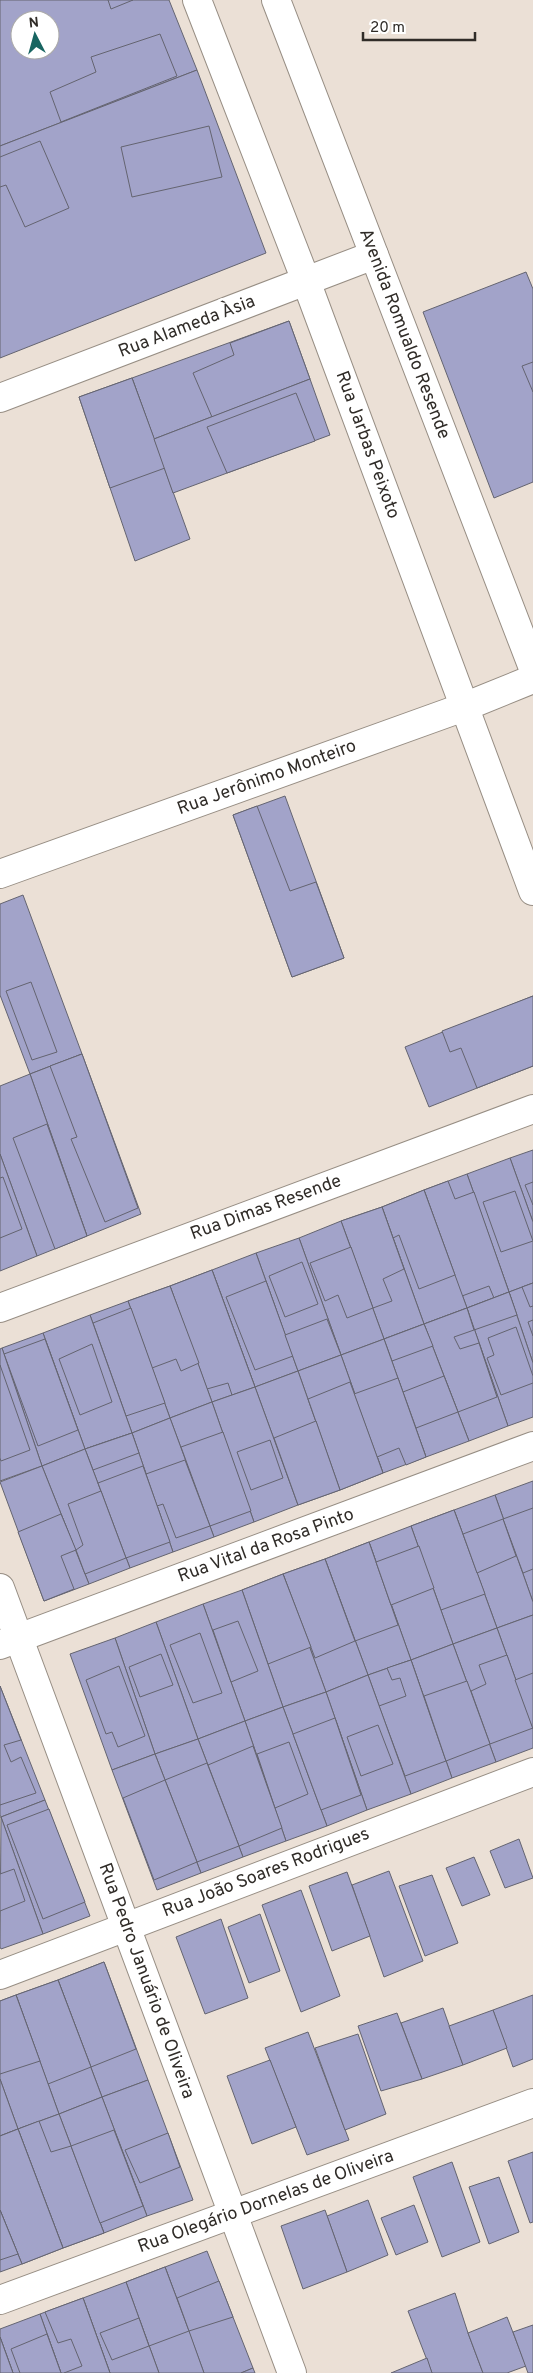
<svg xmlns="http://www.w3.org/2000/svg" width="533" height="2373" font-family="Overpass,sans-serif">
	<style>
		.building { fill: #a2a3c9; stroke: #646470; fill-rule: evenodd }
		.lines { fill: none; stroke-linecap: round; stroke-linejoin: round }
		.minor-casing { stroke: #978e84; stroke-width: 30 }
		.minor { stroke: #fff; stroke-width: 28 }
		.labels { text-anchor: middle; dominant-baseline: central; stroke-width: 5; stroke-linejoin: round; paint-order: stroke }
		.street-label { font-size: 18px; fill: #302c28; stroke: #fff }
	</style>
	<rect width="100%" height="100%" fill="#ebe0d6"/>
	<g class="building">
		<path d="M0,0H169L197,70L0,146ZM20,20H50V50H20Z"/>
		<path d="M108,0H133L111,9Z"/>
		<path d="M160,34L177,76L61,122L50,92L96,72L91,57Z"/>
		<path d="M197,70L266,253L0,358V146Z"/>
		<path d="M209,126L222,177L132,197L121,147Z"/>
		<path d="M40,141L69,208L25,227L6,185L0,187V157Z"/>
		<path d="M526,272L533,289V482L494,498L423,312Z"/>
		<path d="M289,321L310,379L154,439L132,378Z"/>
		<path d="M289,321L310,379L212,417L193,373L234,355L230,343Z"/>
		<path d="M533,362V392L522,366Z"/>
		<path d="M132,378L190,539L135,561L79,397Z"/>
		<path d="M132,378L165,468L110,488L79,397Z"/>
		<path d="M310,379L330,435L173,493L154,439Z"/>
		<path d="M296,393L315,441L227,473L207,427Z"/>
		<path d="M285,796L344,958L292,977L233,815Z"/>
		<path d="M257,806L290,891L316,882L344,958L292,977L233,815Z"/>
		<path d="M23,895L82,1054L30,1074L0,995V904Z"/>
		<path d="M31,982L57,1052L32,1060L6,991Z"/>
		<path d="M533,996V1066L429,1107L405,1047Z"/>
		<path d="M533,996V1066L477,1088L461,1048L450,1052L442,1031Z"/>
		<path d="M82,1054L141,1214L87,1236L30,1074Z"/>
		<path d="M82,1054L138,1208L105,1222L71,1139L77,1137L50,1066Z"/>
		<path d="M30,1074L87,1236L37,1256L0,1154V1086Z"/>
		<path d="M47,1124L87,1236L55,1249L13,1138Z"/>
		<path d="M533,1150V1222L510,1158Z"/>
		<path d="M0,1154L37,1256L0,1271Z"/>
		<path d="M510,1158L533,1222V1283L509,1292L467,1174Z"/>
		<path d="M467,1174L509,1292L467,1308L424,1190Z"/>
		<path d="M3,1177L22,1229L0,1238V1178Z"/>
		<path d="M448,1181L455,1199L474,1192L509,1292L494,1298L489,1286L462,1296L424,1190Z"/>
		<path d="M533,1182V1205L525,1185Z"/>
		<path d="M424,1190L467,1308L424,1324L382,1207Z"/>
		<path d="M424,1190L455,1275L419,1289L399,1235L393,1238L382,1207Z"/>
		<path d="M515,1191L533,1241L501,1252L483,1202Z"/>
		<path d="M382,1207L424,1324L384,1339L341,1221Z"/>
		<path d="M382,1207L404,1269L383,1279L392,1301L373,1308L341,1221Z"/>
		<path d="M341,1221L384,1339L341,1355L299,1238Z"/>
		<path d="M299,1238L341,1355L298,1371L256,1253Z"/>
		<path d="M351,1247L373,1308L347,1318L338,1295L325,1301L310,1263Z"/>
		<path d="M256,1253L298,1371L255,1387L212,1270Z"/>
		<path d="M302,1262L318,1304L285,1317L269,1276Z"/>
		<path d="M212,1270L255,1387L212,1402L170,1286Z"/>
		<path d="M212,1270L255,1387L232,1395L228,1383L207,1389L170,1286Z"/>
		<path d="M266,1281L293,1356L255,1370L226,1297Z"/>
		<path d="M533,1283V1363L509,1292Z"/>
		<path d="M533,1283V1306L530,1307L522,1287Z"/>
		<path d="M170,1286L212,1402L170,1418L128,1301Z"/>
		<path d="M170,1286L199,1363L181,1371L176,1359L152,1368L128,1301Z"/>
		<path d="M509,1292L533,1363V1417L508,1426L467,1308Z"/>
		<path d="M509,1292L517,1315L474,1330L467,1308Z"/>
		<path d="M128,1301L170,1418L132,1433L90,1315Z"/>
		<path d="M131,1308L165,1403L126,1416L93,1323Z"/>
		<path d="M467,1308L508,1426L469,1441L424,1324Z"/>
		<path d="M467,1308L474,1330L454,1337L460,1349L479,1343L497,1397L458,1412L424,1324Z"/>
		<path d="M90,1315L132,1433L85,1449L43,1333Z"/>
		<path d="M327,1319L341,1355L298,1371L285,1335Z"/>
		<path d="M533,1320V1336L528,1322Z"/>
		<path d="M424,1324L469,1441L426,1457L384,1339Z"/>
		<path d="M424,1324L433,1346L392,1361L384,1339Z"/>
		<path d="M516,1327L533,1376V1383L501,1395L487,1358L494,1355L488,1338Z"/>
		<path d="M43,1333L85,1449L42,1466L2,1348Z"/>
		<path d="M45,1339L78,1430L38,1446L4,1354Z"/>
		<path d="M384,1339L426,1457L383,1473L341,1355Z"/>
		<path d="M92,1344L112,1402L80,1415L59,1359Z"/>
		<path d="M2,1348L42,1466L0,1481V1349Z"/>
		<path d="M341,1355L383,1473L340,1490L298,1371Z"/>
		<path d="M0,1365L30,1450L1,1461L0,1458Z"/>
		<path d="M298,1371L340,1490L298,1505L255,1387Z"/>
		<path d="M444,1376L458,1412L416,1428L403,1392Z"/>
		<path d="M398,1378L426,1457L406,1465L399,1448L377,1457L354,1394Z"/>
		<path d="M350,1382L383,1473L340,1490L308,1399Z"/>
		<path d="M255,1387L298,1505L254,1522L212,1402Z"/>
		<path d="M212,1402L254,1522L214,1537L170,1418Z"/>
		<path d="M170,1418L214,1537L173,1552L132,1433Z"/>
		<path d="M316,1421L340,1490L298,1505L274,1438Z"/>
		<path d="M223,1432L251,1511L210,1526L181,1447Z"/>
		<path d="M132,1433L173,1552L130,1568L85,1449Z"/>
		<path d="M132,1433L139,1453L93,1470L85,1449Z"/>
		<path d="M270,1440L283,1478L251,1490L237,1452Z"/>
		<path d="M85,1449L130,1568L89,1584L42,1466Z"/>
		<path d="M185,1460L210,1526L176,1538L163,1504L157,1506L146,1474Z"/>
		<path d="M42,1466L89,1584L44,1601L0,1482Z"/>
		<path d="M143,1466L170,1542L126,1558L98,1483Z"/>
		<path d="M533,1481V1602L495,1495Z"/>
		<path d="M101,1491L126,1558L85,1574L76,1550L83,1545L68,1504Z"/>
		<path d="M495,1495L533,1602V1615L497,1628L454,1510Z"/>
		<path d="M533,1508V1569L523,1573L503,1519Z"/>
		<path d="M454,1510L497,1628L453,1644L411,1526Z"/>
		<path d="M454,1510L485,1594L441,1610L411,1526Z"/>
		<path d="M61,1514L76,1550L61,1556L74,1589L44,1601L18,1532Z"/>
		<path d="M503,1519L516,1556L477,1573L463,1534Z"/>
		<path d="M411,1526L453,1644L411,1660L369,1542Z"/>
		<path d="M369,1542L411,1660L368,1675L325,1559Z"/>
		<path d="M369,1542L398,1625L355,1641L325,1559Z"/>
		<path d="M419,1546L434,1588L391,1605L376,1562Z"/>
		<path d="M325,1559L368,1675L326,1692L283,1574Z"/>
		<path d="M325,1559L355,1641L315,1658L283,1574Z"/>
		<path d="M283,1574L326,1692L283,1707L242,1590Z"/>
		<path d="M283,1574L311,1647L268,1664L242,1590Z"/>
		<path d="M242,1590L283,1707L245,1721L203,1604Z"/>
		<path d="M203,1604L245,1721L198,1739L156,1622Z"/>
		<path d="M533,1615V1728L497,1628Z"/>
		<path d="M238,1621L258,1671L231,1682L213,1630Z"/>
		<path d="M156,1622L198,1739L155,1754L115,1638Z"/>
		<path d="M497,1628L533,1728V1748L496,1762L453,1644Z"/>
		<path d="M200,1633L222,1693L193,1703L170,1645Z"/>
		<path d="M115,1638L155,1754L112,1770L70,1654Z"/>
		<path d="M453,1644L496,1762L452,1778L411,1660Z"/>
		<path d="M161,1654L173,1685L140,1697L129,1667Z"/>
		<path d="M507,1655L533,1728L490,1744L471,1691L486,1684L479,1665Z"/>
		<path d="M411,1660L452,1778L411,1794L368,1675Z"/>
		<path d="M411,1660L446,1761L405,1776L379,1706L406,1696L400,1678L392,1680L387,1668Z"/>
		<path d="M119,1666L145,1736L118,1747L112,1732L106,1734L86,1680Z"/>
		<path d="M533,1673V1729L515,1680Z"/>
		<path d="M368,1675L411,1794L367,1810L326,1692Z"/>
		<path d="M467,1681L490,1744L446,1761L424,1696Z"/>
		<path d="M0,1686L45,1800L1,1817L0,1815Z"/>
		<path d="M0,1686L21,1740L4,1745L11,1762L21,1757L36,1793L0,1805Z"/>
		<path d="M326,1692L367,1810L327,1826L283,1707Z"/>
		<path d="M283,1707L327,1826L286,1841L245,1721Z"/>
		<path d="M335,1718L361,1795L321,1810L293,1734Z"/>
		<path d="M245,1721L286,1841L243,1857L198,1739Z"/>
		<path d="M378,1725L393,1764L361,1776L347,1737Z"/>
		<path d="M198,1739L243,1857L201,1873L155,1754Z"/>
		<path d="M289,1742L308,1794L275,1808L257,1754Z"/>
		<path d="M253,1746L282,1828L239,1846L208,1765Z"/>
		<path d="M155,1754L201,1873L157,1890L112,1770Z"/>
		<path d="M207,1763L239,1846L197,1862L165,1780Z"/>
		<path d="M165,1780L197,1862L154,1880L123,1798Z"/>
		<path d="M45,1800L90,1916L43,1934L1,1817Z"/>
		<path d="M49,1809L85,1902L43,1919L7,1825Z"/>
		<path d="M1,1817L43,1934L1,1949L0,1947Z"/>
		<path d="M519,1839L533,1878L505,1888L490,1851Z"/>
		<path d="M474,1857L490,1895L462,1906L446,1868Z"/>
		<path d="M14,1869L25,1901L0,1911V1874Z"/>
		<path d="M389,1871L423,1961L384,1977L352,1885Z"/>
		<path d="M347,1872L370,1936L332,1951L309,1886Z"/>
		<path d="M432,1875L458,1943L425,1956L399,1886Z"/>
		<path d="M301,1890L340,1996L301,2012L262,1905Z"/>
		<path d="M260,1914L280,1971L249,1983L228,1927Z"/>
		<path d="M221,1919L248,1998L205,2014L176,1937Z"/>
		<path d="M104,1962L148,2080L102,2097L58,1980Z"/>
		<path d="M104,1962L136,2049L91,2067L58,1980Z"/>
		<path d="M58,1980L102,2097L59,2114L16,1995Z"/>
		<path d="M58,1980L91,2067L48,2084L16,1995Z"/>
		<path d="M16,1995L59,2114L18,2129L0,2079V2001Z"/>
		<path d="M16,1995L40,2061L0,2074V2001Z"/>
		<path d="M533,1995V2059L513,2067L493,2010Z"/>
		<path d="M443,2008L463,2065L422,2079L401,2023Z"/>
		<path d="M493,2010L507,2048L463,2065L449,2026Z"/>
		<path d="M397,2013L422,2079L381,2091L358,2026Z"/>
		<path d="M308,2032L349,2140L307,2155L265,2048Z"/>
		<path d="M358,2034L386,2114L345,2130L315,2048Z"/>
		<path d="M270,2060L296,2127L252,2144L227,2076Z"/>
		<path d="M0,2079L18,2129L0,2136Z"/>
		<path d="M148,2080L193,2200L147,2216L102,2097Z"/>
		<path d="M102,2097L147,2216L104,2233L59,2114Z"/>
		<path d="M59,2114L104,2233L63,2248L18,2129Z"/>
		<path d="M39,2121L51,2152L71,2146L104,2233L63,2248L18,2129Z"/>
		<path d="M18,2129L63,2248L22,2264L0,2210V2136Z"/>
		<path d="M18,2129L63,2248L22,2264L0,2210V2136Z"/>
		<path d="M114,2130L143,2206L100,2223L71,2146Z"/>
		<path d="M168,2133L180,2167L140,2183L125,2150Z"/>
		<path d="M533,2152V2222L530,2223L508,2161Z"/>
		<path d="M452,2162L480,2242L442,2257L413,2177Z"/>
		<path d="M499,2177L519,2232L489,2244L469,2187Z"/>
		<path d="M368,2200L388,2255L347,2272L327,2216Z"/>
		<path d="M414,2205L428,2242L396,2255L381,2218Z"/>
		<path d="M0,2210L22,2264L0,2272Z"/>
		<path d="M0,2210L18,2254L0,2260Z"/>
		<path d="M325,2210L347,2272L303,2289L281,2226Z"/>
		<path d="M207,2251L253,2368L241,2373H204L165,2267Z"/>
		<path d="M165,2267L189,2331L204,2373H159L126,2282Z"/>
		<path d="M165,2267L189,2331L149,2346L126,2282Z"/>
		<path d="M219,2281L233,2317L189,2331L177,2298Z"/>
		<path d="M126,2282L139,2318L159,2373H110L83,2298Z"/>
		<path d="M455,2293L468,2333L483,2373H432L408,2311Z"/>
		<path d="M83,2298L110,2373H61L40,2314Z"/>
		<path d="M83,2298L110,2373H64L82,2366L71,2339L58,2343L45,2312Z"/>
		<path d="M40,2314L61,2373H13L0,2337V2329Z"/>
		<path d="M507,2317L526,2366L507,2373H483L468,2333Z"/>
		<path d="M139,2318L149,2346L112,2360L100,2333Z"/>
		<path d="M533,2325V2373H528L513,2332Z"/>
		<path d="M47,2334L61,2373H20L11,2349Z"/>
		<path d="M0,2337L13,2373H0Z"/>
		<path d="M0,2337L13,2373H0Z"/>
		<path d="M427,2358L432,2373H391Z"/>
		<path d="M253,2368L255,2373H241Z"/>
	</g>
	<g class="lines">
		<defs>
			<g id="minor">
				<path d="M197,0L306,281L533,891"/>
				<path d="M276,0L533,668"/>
				<path d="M0,398L374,255"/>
				<path d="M0,874L464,707L533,679"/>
				<path d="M0,1308L533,1109"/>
				<path d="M0,1588L292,2373"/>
				<path d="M0,1645L533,1446"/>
				<path d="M0,1975L533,1772"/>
				<path d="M0,2300L533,2103"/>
			</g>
		</defs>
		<use href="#minor" class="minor-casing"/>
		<use href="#minor" class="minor"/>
	</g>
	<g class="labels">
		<g class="street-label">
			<text transform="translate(187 327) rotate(-21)">Rua Alameda Àsia</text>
			<text transform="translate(404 334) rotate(69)">Avenida Romualdo Resende</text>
			<text transform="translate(367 445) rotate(70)">Rua Jarbas Peixoto</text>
			<text transform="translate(267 778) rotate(-20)">Rua Jerônimo Monteiro</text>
			<text transform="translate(266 1208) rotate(-20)">Rua Dimas Resende</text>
			<text transform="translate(266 1546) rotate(-20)">Rua Vital da Rosa Pinto</text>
			<text transform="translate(266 1873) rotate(-21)">Rua João Soares Rodrigues</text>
			<text transform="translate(146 1981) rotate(70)">Rua Pedro Januário de Oliveira</text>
			<text transform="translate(266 2202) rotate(-20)">Rua Olegário Dornelas de Oliveira</text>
		</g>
	</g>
	<g transform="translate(35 35) rotate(354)"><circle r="24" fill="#ffffff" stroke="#acaba9"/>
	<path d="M0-4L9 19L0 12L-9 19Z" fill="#186561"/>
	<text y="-8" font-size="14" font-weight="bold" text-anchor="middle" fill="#302c28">N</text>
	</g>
	<path d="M363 32v8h112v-8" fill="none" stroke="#302c28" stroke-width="2.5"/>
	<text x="370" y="32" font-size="15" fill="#302c28" stroke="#ffffff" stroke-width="4" paint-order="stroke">20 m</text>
</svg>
